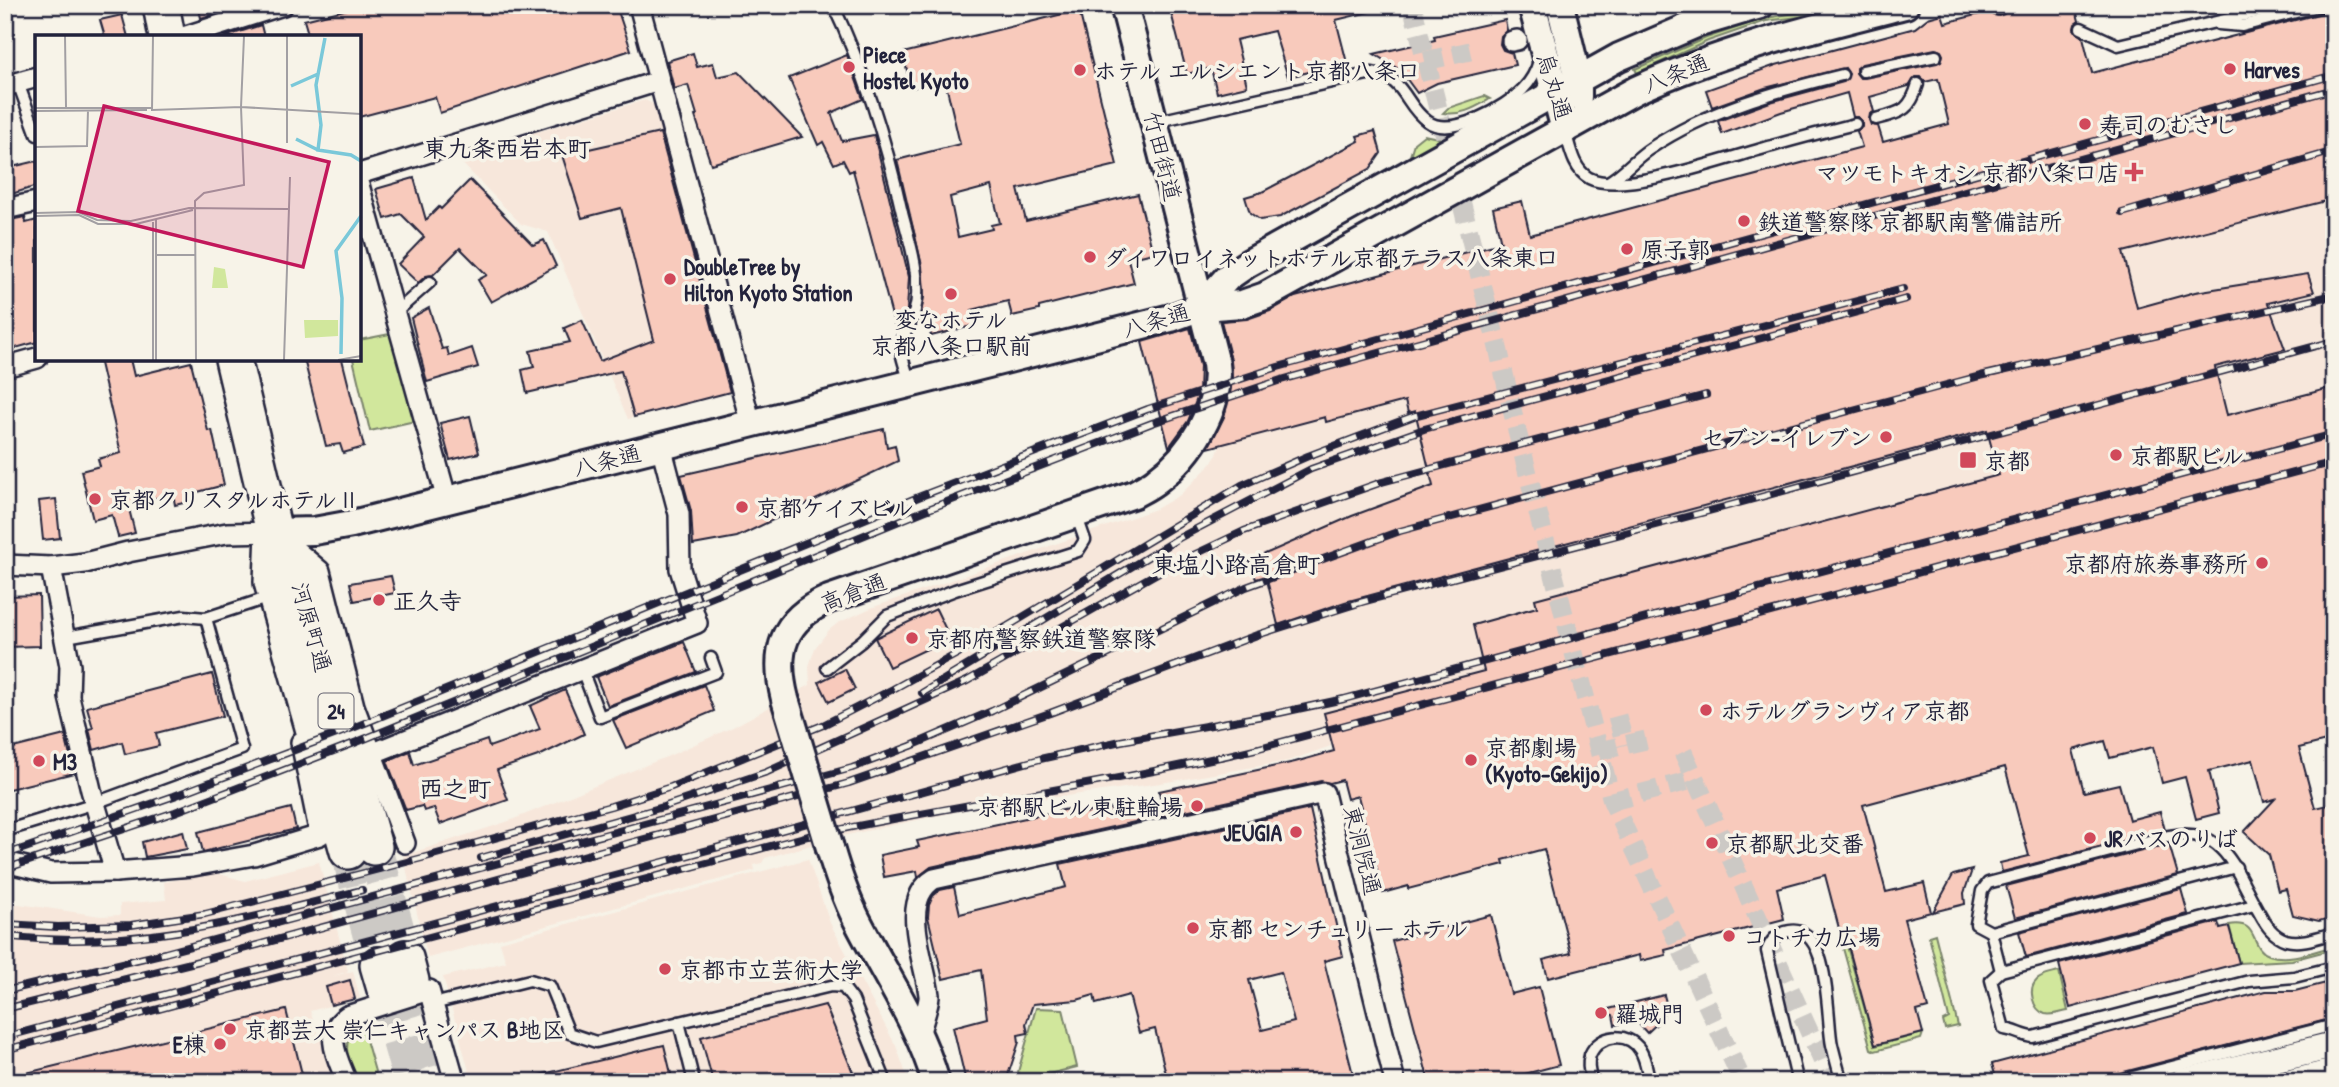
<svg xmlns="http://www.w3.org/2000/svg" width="2339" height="1087" font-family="'Patrick Hand','Klee One',sans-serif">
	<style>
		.built { fill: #f7e7db }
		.green { fill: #d1e79c; stroke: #7a846c; stroke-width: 2 }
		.building { fill: #f8cabc; stroke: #22223b; stroke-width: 2; fill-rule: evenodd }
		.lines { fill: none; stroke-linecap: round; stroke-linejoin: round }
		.street-tunnel { stroke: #ccc9c5; stroke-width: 19; stroke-dasharray: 19 10; stroke-linecap: butt }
		.highway-tunnel { stroke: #ccc9c5; stroke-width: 35; stroke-dasharray: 35 18; stroke-linecap: butt }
		.lane-casing { stroke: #22223b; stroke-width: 15 }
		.street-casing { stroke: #22223b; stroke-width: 24 }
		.secondary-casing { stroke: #22223b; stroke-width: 32 }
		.highway-casing { stroke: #22223b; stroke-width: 40 }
		.lane { stroke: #f7f3e8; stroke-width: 10 }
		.street { stroke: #f7f3e8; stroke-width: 19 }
		.secondary { stroke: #f7f3e8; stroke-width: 26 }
		.highway { stroke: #f7f3e8; stroke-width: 35 }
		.rail-casing { stroke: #22223b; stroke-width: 8 }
		.rail { stroke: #f7f3e8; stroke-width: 5; stroke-dasharray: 16; stroke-linecap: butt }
		.secondary-bridge-casing { stroke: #22223b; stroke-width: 32; stroke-linecap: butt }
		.secondary-bridge { stroke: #f7f3e8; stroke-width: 26 }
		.poi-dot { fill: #d1495b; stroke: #f7f3e8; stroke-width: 2.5 }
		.labels { text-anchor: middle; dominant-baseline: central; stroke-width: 7; stroke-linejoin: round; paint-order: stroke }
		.shield { fill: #f7f3e8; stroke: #62616f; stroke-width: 2 }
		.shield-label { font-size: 21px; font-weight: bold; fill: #22223b }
		.poi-label { font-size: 23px; font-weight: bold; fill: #22223b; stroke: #f7f3e8; text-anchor: start }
		.street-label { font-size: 23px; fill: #22223b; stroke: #f7f3e8 }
		.neighbourhood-label { font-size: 24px; font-weight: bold; fill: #22223b; stroke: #f7f3e8 }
		.inset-river { fill: none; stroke: #7ac8d9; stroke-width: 3.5 }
		.inset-road { fill: none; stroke: #a29fa3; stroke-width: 2 }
		.view { fill: #c2185b; fill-opacity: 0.15; stroke: #c2185b; stroke-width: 3.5 }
		.inset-edge { fill: none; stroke: #22223b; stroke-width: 3.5 }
	</style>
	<rect width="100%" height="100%" fill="#f7f3e8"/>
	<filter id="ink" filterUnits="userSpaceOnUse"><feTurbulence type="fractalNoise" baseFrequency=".0143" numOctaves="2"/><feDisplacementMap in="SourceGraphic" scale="14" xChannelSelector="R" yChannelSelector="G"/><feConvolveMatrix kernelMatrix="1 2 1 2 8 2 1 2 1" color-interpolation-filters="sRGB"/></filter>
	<g filter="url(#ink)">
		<g class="built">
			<path d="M645,100L655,105L731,392L628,419L548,232L521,224L455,156Z"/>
			<path d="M2334,199V484L1330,738L1331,746L1288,761L1161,783L970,809L847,835L765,858L762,863L754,865L755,870L428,958L403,856L509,821L671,755L733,727L810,685L809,666L815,648L829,630L838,623L871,608L1156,509L1180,495L1208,467L1217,455L1220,444L1923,264L2123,252Z"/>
			<path d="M808,859L830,923L896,1046L909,1082H472L443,977L506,962L500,942Z"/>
			<path d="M319,862L348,971L333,976L353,971L360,998L310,1011L337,1082H5V902L101,916L120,915V904L166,900L164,882L216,873L245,881Z"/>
		</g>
		<g class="green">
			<path d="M1842,5H1859L1824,14L1766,21L1708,41L1637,73L1635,69L1706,38L1766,18Z"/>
			<path d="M1484,96L1490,99C1474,108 1461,116 1443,113L1448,108Z"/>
			<path d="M1424,135L1447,140L1411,160L1410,156L1414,143Z"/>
			<path d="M390,334L415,421L370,431L353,359H359V340Z"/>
			<path d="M2229,925C2260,919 2249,948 2269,955C2288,962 2315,951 2334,946V949L2292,960L2239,963Z"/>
			<path d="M1935,934L1958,1026L1945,1029L1943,1021L1949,1018L1929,936Z"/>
			<path d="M1845,939L1875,1046L1923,1033L1921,1039L1875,1051L1871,1049L1841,941Z"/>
			<path d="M2059,972L2068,1011C2061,1012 2053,1016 2045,1014C2033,1010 2027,989 2037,980C2042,975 2052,974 2059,972Z"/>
			<path d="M1036,1008L1063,1009L1077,1067L1017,1082L1018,1072Z"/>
			<path d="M357,1025L364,1033L378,1082H358C349,1059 339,1046 357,1025Z"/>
		</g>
		<g class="building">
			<path d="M198,5H242L201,18Z"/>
			<path d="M364,5H563L566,14L592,5H616L631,50L440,113L435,97L359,117V37H309L304,20Z"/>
			<path d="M1169,5H1368L1369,12L1336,20L1347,63L1288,77L1274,31L1236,40L1247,86L1217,93L1211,68L1187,74Z"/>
			<path d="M2013,5H2075L2079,21L2075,24L2074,29L2083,37L2092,73L2334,10V199L2123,252L2137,308L2195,292L2308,274L2314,292L2268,303L2285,349L2215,367L2227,415L2334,387V739L2299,748L2315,808L2328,805L2334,829V917L2319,921L2293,915L2286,889L2278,891L2269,855L2244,832L2275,799L2264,802L2253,760L2209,771L2219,813L2196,819L2185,777L2162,783L2153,747L2110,758L2105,741L2073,750L2084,792L2119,784L2129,820L2160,812L2165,830L2002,872L2000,863L2029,856L2005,767L1863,805L1886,892L1924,883L1931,912L1904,919L1928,1008L1917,1011L1923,1033L1875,1045L1845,934L1841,936L1825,875L1777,888L1784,919L1665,950L1666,955L1640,961L1639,955L1548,978L1543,960L1571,953L1544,849L1503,860L1504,864L1408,889V886L1383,893L1358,796L1347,799L1342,780L1330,783L1321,781L931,867L918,877L917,871L884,877L880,855L919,847L917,841L1068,809L1069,816L1110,808L1111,812L1161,801L1159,791L1295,762L1334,751L1324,713L1484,671L1473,625L1537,607L1535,599L1999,475L1987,430L1345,602L1278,625L1266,576L1256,579L1249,561L1352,516L1433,486L1415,411L1408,413L1405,401L1326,422L1325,417L1208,448L1224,417L1232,382L1231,360L1221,321L1247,319L1270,311L1295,297L1501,243L1493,208L1522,201L1530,235L1862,147L1857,131L1862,127V122L1858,117H1853L1847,93L1781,112L1722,134L1718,121L1770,102L1844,82L1849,74L1845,68L1765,88L1712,107L1706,90L1776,65L1915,28L1928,18L1942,14L1945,23L1991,11L1993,15L1999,16L2004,14L2006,7ZM1935,49L1941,51L1943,55L1941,61L1937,63L1865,78H1860L1856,73V68L1862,64ZM1916,77H1921L1925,82L1938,79L1949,124L1883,142L1878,126L1871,125L1869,120L1870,114L1874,112L1870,97L1909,86Z"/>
			<path d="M1079,10L1117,165L1018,189L1026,221L1138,194L1153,253L1128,259L1134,283L1039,307V310L1012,316L1008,301L972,310L976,325L931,336L927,319L919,321L924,297L922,266L897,160L960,144L945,80L911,88L903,53ZM991,186L1000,223L991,225L992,229L958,237L950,197Z"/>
			<path d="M122,15L128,37H105L100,20Z"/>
			<path d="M1505,20L1507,30L1501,36L1500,44L1503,50L1512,53L1515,65L1437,83L1417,93L1400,70L1374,54L1435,40L1434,36Z"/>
			<path d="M261,25L264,37H224Z"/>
			<path d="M693,53L697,67L713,63L717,77L739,72L802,137L711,164L695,116L697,115L688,85L674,89L667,61Z"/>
			<path d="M847,55L863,99L831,113L842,141L874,135L909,277L907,310L900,326L895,327L853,170L849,172L843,160L834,164L823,142L818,145L789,78Z"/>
			<path d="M1375,131L1381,153L1370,169L1280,217L1260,220L1250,213L1245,197L1262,192L1359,141L1357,136Z"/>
			<path d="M660,133L730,392L634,417L621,371L527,393L522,370L534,367L530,351L570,342L564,328L582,320L600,361L654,340L621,208L582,218L562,155Z"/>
			<path d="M37,161V186L5,196V165H12V167Z"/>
			<path d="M414,178L426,220L439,207L441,209L470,180L533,245L544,240L556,266L491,302L478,280L487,275L460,248L433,275L426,276L418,283L398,264L424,237L401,214L385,219L376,189Z"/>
			<path d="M25,217L26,223L37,220V342L5,351V221Z"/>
			<path d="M429,308L442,349L447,348L449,356L472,348L478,367L427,382L411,318Z"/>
			<path d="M1190,328L1200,366L1199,393L1188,421L1169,447L1142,342Z"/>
			<path d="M99,359H130L134,376L191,362L208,431L212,430L224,485L194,493L196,500L175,505L173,494L128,505L135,533L118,537L112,515L93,520L81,471L100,466L98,459L121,453Z"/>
			<path d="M304,359H342L364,447L343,453L340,444L326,446Z"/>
			<path d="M470,416L479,453L450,460L440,423Z"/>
			<path d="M884,429L887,447L895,445L898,461L737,537L693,545L691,511L681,475Z"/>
			<path d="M56,499L60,538L43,540L39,501Z"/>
			<path d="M391,576L395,593L354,601L350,583Z"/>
			<path d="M39,595L40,646L5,647V596Z"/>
			<path d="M936,609L950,638L889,667L875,638Z"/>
			<path d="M684,642L696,672L608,706L596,677Z"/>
			<path d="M845,669L855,689L829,702L819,682Z"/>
			<path d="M212,674L223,716L156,733L159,746L125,754L122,742L94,750L89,729L93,728L87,707Z"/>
			<path d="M704,685L714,711L626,748L613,720Z"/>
			<path d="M565,690L584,734L541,755L497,770L508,800L440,824L434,808L424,811L422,806L406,810L387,761L410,751L414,765L487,740L489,747L540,729L530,706Z"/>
			<path d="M65,735L74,773L5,790V750Z"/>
			<path d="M291,808L296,829L203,852L198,832Z"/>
			<path d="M1310,809L1343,956L1324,961L1355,1082H1168L1155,1029L1139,1033L1129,995L1096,1004L1094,995L1077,1000L1033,1004L1026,1024L1028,1033L1018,1035L1019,1042L1008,1075L993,1078L994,1082H966L953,1027L987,1018L981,970L943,979L928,917L929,905L933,896L940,890L954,887L960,914L1066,887L1060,864ZM1281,972L1294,1022L1262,1030L1249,980Z"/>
			<path d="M183,831L187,849L145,857L142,842Z"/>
			<path d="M2169,844L2178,875L2015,918L2006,886Z"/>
			<path d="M1972,870L1964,893L1965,904L1933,912L1953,875Z"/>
			<path d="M2181,889L2188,914L2026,957L2019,932Z"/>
			<path d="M1491,915L1511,994L1539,987L1559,1065L1494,1082H1429L1392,941Z"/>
			<path d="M2218,922L2220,929L2229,927L2239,963L2070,1008L2059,964Z"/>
			<path d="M350,980L355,999L331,1005L326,987Z"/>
			<path d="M2334,981V1018L2112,1075L2095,1082H1997L1992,1064L2266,991H2295Z"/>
			<path d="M1664,995L1668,1010L1663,1011L1664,1017L1647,1033L1639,1024L1630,1021L1615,1025L1613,1015L1601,1011Z"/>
			<path d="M825,1005L857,1082H713L701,1037Z"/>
			<path d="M286,1010L304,1082H18V1075Z"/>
			<path d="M664,1045L673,1082H539V1075Z"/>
		</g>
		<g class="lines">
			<g class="street-tunnel">
				<path d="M1412,5L1499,352L1517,431L1612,801L1743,1082"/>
				<path d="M1425,61L1470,51"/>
				<path d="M1617,716L1625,745"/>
				<path d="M1599,751L1650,739"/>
				<path d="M1683,752L1832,1082"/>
				<path d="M1612,801L1696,779"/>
			</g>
			<g class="highway-tunnel">
				<path d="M374,847L405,958"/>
				<path d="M348,851L378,965"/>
				<path d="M411,981L439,1082"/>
				<path d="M385,989L411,1082"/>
			</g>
			<defs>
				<g id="lane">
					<path d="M833,5C865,72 886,140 902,213C908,236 916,261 917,286C918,300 915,315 908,327C906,331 902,337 901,341C899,354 907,371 910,383"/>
					<path d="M1998,9L1999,5"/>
					<path d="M2218,24L2242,26L2323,5"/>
					<path d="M2081,28L2118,45L2254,13L2275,5"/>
					<path d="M1863,71L1936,56"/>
					<path d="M18,83L37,135"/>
					<path d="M1876,119C1902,112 1910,111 1918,84"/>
					<path d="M1154,122L1372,73C1406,78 1404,105 1427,121C1451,139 1506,107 1523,89C1531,81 1536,72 1539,61"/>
					<path d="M1565,131C1570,147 1573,169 1589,178C1623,196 1733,156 1772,146C1799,138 1827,131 1855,124"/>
					<path d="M1608,182C1624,173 1635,158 1651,148C1708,110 1776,91 1842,75"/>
					<path d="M395,313L430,282"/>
					<path d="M5,547L10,565"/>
					<path d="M66,637L184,616L206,618L261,600"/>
					<path d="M827,668L862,641L887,616L955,590L1078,551L1085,540L1076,514"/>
					<path d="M582,670L600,717L716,672L711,658"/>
					<path d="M5,831L95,803L242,749L206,618"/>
					<path d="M2236,867L1991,932L1976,924L1982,891L1988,883L2160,838C2226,821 2233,869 2260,914C2266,925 2273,936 2286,940C2301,944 2319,937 2334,933"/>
					<path d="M2254,905L2001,971L1991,980L2004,1029C2015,1030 2023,1036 2033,1037L2249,981L2294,977L2334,967"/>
					<path d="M1991,932L2001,971"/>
					<path d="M433,1004L530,980L550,986L569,1033L596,1042L831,986L843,987L853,1000L886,1082"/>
					<path d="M679,1022L694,1082"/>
					<path d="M1143,1081V1082"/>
					<path d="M1592,1082C1589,1073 1587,1064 1590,1055C1599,1034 1628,1031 1640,1050C1646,1059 1647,1072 1650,1082"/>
					<path d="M1795,1082L1797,1079L1767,951C1770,943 1775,935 1785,932C1832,918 1826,1020 1832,1045C1835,1057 1838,1069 1842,1082"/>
					<path d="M2114,1082L2334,1025"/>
				</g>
				<g id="street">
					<path d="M639,5L751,424"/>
					<path d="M183,37L283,5"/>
					<path d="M1512,41L1517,40"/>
					<path d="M5,86L37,77"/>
					<path d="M359,174L659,81"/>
					<path d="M359,185L447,500"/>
					<path d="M5,209L37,202"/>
					<path d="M5,367L37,358"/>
					<path d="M293,548L320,571L354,706L405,843"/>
					<path d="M5,565L51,567L85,563L128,552L227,533L274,532"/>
					<path d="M51,567L70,666L69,697L91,790L115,872"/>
					<path d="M371,754L697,623L680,569L679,514L661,446"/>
					<path d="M5,862L51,873L115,872L193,866L254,855L320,835L301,742"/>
					<path d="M919,1036C921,1026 930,1002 929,995C925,960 898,901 934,879L1324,793L1395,1082"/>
					<path d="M347,1082C338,1059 322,1033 347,1016L429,990L455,1082"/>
				</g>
				<g id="secondary">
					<path d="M1532,5L1565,130"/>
					<path d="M1560,5L1578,79V97"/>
					<path d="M1201,307L1228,277L1247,264L1619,57L1696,24L1760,5"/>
					<path d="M274,532L314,531L352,524L1171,318L1201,307L1242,304L1265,296L1636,90C1722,50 1814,28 1905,5"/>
					<path d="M785,699C773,652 782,619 829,599L1134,494C1141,490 1150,486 1157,480C1191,455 1222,406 1216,364L1124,5"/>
					<path d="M830,848C837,872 845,896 856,918C883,972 919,1023 936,1082"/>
					<path d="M2183,1082L2334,1045"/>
					<path d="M2294,1082L2334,1072"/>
				</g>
				<g id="highway">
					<path d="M161,5L167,37"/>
					<path d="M233,359L274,532L298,576L374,847"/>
					<path d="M274,532L272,582L348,851"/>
					<path d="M405,958L411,981"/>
					<path d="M378,965L385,989"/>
				</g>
			</defs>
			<use href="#lane" class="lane-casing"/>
			<use href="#street" class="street-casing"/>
			<use href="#secondary" class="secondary-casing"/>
			<use href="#highway" class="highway-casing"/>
			<use href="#lane" class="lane"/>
			<use href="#street" class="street"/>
			<use href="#secondary" class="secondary"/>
			<use href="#highway" class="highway"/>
			<defs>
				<g id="rail">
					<path d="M2122,213L2334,151"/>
					<path d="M922,693L1179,538L1311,469L1424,429L1906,299"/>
					<path d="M5,855L174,796L355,727L921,496L1148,409L1278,367L2334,75"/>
					<path d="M481,858L663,807L767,772L967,681L1166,568L1244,531L1382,482L1706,395"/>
					<path d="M5,869L175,812L357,742L926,510L1152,423L1281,380L2334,89"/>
					<path d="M5,924L58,927L131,925L205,914L422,858L611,806L671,787L823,725L893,689L1008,626L1242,485L1308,456L1414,416L1903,289"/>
					<path d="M5,936C133,951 240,921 362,890"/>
					<path d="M5,991L165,953L852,768L911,746L992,711L1246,587L1400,531L1980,376L2334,295"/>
					<path d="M5,1009L199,961L849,783L1050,713L1257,635L1362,602L1724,507L2334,341"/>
					<path d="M5,1037L757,837L1040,759L1121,741L1279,713L1344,699L2334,434"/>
					<path d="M5,1050L808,836C958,804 1110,784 1259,748L2334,462"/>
				</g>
			</defs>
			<use href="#rail" class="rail-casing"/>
			<use href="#rail" class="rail"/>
			<defs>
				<path id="secondary-bridge" d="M785,699L830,848"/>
			</defs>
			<use href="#secondary-bridge" class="secondary-bridge-casing"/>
			<use href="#secondary-bridge" class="secondary-bridge"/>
		</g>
	</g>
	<g class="poi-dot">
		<circle cx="849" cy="67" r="7"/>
		<circle cx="2230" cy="69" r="7"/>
		<circle cx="1080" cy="70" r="7"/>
		<circle cx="2085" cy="124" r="7"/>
		<path d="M2130.5 161.5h7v7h7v7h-7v7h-7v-7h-7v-7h7z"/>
		<circle cx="1744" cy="221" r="7"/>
		<circle cx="1627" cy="249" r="7"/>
		<circle cx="1090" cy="257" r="7"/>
		<circle cx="670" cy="279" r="7"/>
		<circle cx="951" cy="294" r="7"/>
		<circle cx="1886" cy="437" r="7"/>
		<circle cx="2116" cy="455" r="7"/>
		<rect x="1959" y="451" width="18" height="18" rx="3.5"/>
		<circle cx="95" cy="499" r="7"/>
		<circle cx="742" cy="507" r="7"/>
		<circle cx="2262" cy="563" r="7"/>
		<circle cx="379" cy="600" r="7"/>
		<circle cx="912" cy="638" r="7"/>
		<circle cx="1706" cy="710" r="7"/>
		<circle cx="1471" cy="760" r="7"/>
		<circle cx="39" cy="761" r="7"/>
		<circle cx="1197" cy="806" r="7"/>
		<circle cx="1296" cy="832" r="7"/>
		<circle cx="2090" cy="838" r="7"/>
		<circle cx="1712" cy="843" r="7"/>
		<circle cx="1193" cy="928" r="7"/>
		<circle cx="1729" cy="936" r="7"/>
		<circle cx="665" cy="969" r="7"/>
		<circle cx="1601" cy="1013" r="7"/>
		<circle cx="230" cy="1029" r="7"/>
		<circle cx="220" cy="1044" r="7"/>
	</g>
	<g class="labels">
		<rect class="shield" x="318.5" y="693.5" width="35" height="35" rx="5"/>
		<g class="shield-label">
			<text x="336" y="711">24</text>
		</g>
		<g class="poi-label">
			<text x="863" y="54">Piece<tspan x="863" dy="26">Hostel Kyoto</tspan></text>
			<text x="2244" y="69">Harves</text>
			<text x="1094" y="70">ホテル エルシエント京都八条口</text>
			<text x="2099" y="124">寿司のむさし</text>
			<text x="2120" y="172" text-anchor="end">マツモトキオシ 京都八条口店</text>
			<text x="1758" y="221">鉄道警察隊 京都駅南警備詰所</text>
			<text x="1641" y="249">原子郭</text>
			<text x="1104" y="257">ダイワロイネットホテル京都テラス八条東口</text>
			<text x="684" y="266">DoubleTree by<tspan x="684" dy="26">Hilton Kyoto Station</tspan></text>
			<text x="951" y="319" text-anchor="middle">変なホテル<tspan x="951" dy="26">京都八条口駅前</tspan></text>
			<text x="1872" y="437" text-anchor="end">セブン-イレブン</text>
			<text x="2130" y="455">京都駅ビル</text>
			<text x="1984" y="460">京都</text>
			<text x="109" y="499">京都クリスタルホテルⅡ</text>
			<text x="756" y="507">京都ケイズビル</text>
			<text x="2248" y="563" text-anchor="end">京都府旅券事務所</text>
			<text x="393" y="600">正久寺</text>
			<text x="926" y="638">京都府警察鉄道警察隊</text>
			<text x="1720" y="710">ホテルグランヴィア京都</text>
			<text x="1485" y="747">京都劇場<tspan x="1485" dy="26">(Kyoto-Gekijo)</tspan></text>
			<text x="53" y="761">M3</text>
			<text x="1183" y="806" text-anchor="end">京都駅ビル東駐輪場</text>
			<text x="1282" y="832" text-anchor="end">JEUGIA</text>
			<text x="2104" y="838">JRバスのりば</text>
			<text x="1726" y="843">京都駅北交番</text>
			<text x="1207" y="928">京都 センチュリー ホテル</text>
			<text x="1743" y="936">コトチカ広場</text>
			<text x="679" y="969">京都市立芸術大学</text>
			<text x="1615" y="1013">羅城門</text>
			<text x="244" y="1029">京都芸大 崇仁キャンパス B地区</text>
			<text x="206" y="1044" text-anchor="end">E棟</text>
		</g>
		<g class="street-label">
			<text transform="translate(1676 73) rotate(-22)">八条通</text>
			<text transform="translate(1555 86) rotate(73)">烏丸通</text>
			<text transform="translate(1163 156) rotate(76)">竹田街道</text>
			<text transform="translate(1156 320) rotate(-16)">八条通</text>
			<text transform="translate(607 460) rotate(-14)">八条通</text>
			<text transform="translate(853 592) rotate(-21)">高倉通</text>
			<text transform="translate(312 627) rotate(74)">河原町通</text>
			<text transform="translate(1363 850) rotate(76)">東洞院通</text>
		</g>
		<g class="neighbourhood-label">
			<text x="507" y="148">東九条西岩本町</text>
			<text x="1236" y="564">東塩小路高倉町</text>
			<text x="455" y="788">西之町</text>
		</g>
	</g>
	<g transform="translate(35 35)">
		<rect width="326" height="326" fill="#f7f3e8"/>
		<path d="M179,232L190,234L193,253H177ZM269,285H303V301L270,303Z" fill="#d1e79c"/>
		<path class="inset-river" d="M290,3L281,50L286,90L283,115L316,120L326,126M256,51L283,39M261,104L283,115M306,319L307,263L301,216L326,181"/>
		<path class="inset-road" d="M30,1L31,72M118,1L117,75L206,72L209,150L169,158L160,166L161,325M209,1L206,72L326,79M252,1V108M0,73H117M0,76L112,75M0,112L52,111L53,75M0,178L43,177L62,185L96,186L154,173L253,174M0,181L44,180L63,189H101L158,175M121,220H160M118,325V187M121,325V184M249,325L255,142M303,325L326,321"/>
		<path class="view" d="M69,71L294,127L268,232L43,176Z"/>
		<rect width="326" height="326" class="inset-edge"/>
	</g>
	<rect width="2339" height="1087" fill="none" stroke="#f7f3e8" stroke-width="28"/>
	<rect x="14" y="14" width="2311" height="1059" fill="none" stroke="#22223b" stroke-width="2.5" filter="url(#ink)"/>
</svg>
